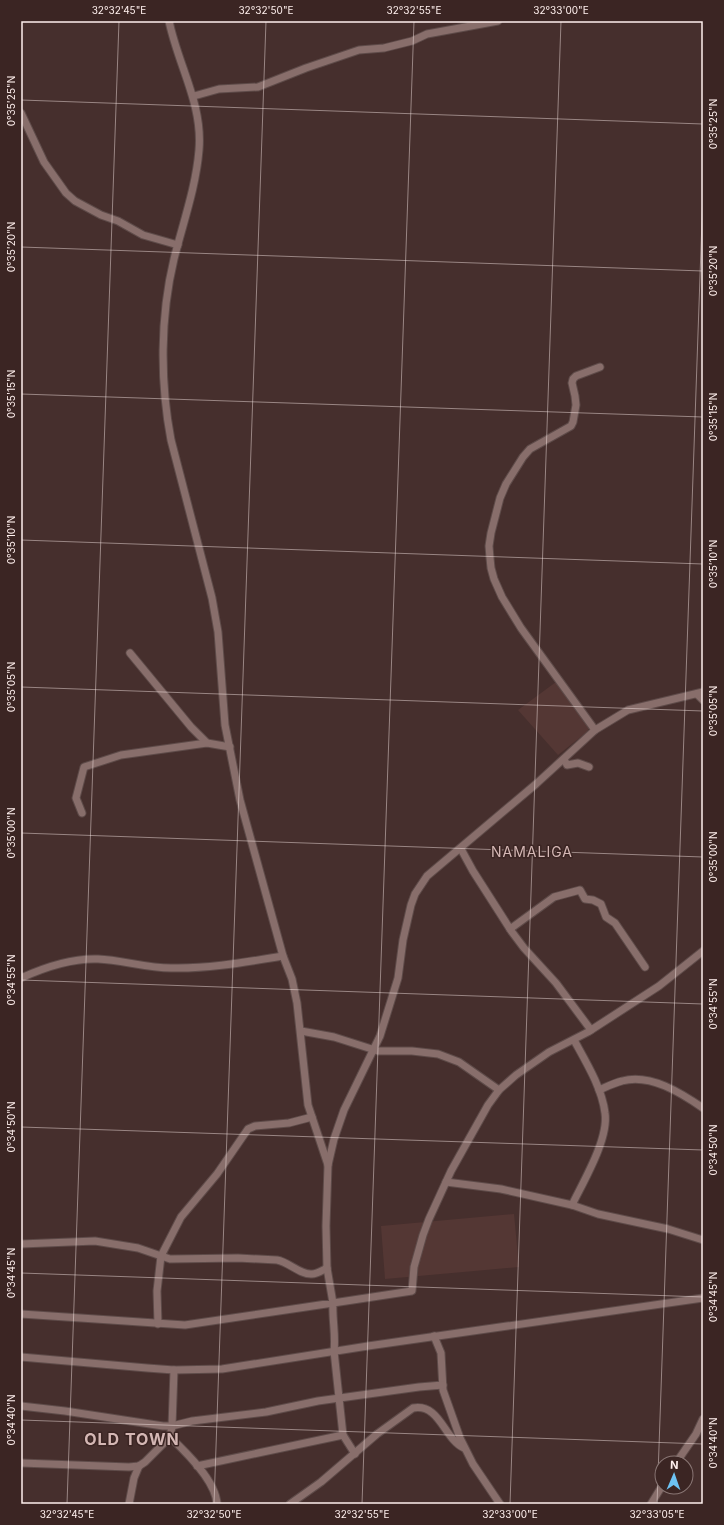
<svg xmlns="http://www.w3.org/2000/svg" width="724" height="1525" font-family="Inter,sans-serif">
	<style>
		.built { fill: #543734 }
		.lines { fill: none; stroke-linecap: round; stroke-linejoin: round }
		.street-casing { stroke: #5e4b49; stroke-width: 9 }
		.street { stroke: #886e6b; stroke-width: 7 }
		.ticks { fill: none; stroke: #fff0ee; stroke-width: 1; stroke-opacity: 0.45 }
		.labels { text-anchor: middle; dominant-baseline: central; stroke-width: 3; stroke-linejoin: round; paint-order: stroke }
		.quarter-label { font-size: 14px; letter-spacing: 1px; fill: #d4b7b4; stroke: #3b2523 }
		.district-label { font-size: 16px; font-weight: bold; letter-spacing: 1px; fill: #d4b7b4; stroke: #3b2523 }
		.neatline { fill: none; stroke: #fff0ee; stroke-width: 1.5 }
		.ticks-label { font-size: 10px; text-anchor: middle; fill: #fff0ee }
	</style>
	<rect width="100%" height="100%" fill="#462f2d"/>
	<g class="built">
		<path d="M556,682L589,728L587,732L558,755L518,710Z"/>
		<path d="M514,1214L519,1267L385,1279L381,1226Z"/>
	</g>
	<g class="lines">
		<defs>
			<g id="street">
				<path d="M194,96L219,89L258,87L306,68L359,50L384,48L412,41L427,34L498,21"/>
				<path d="M21,113L44,162L66,193L75,201L101,215L118,221L143,235L178,245"/>
				<path d="M130,653L191,727L207,743L230,747"/>
				<path d="M697,694L703,700"/>
				<path d="M595,730L521,628L502,597L494,579L491,568L490,558L489,546L491,533L500,498L506,484L523,457L530,449L571,426L573,422L576,405L575,396L572,383L573,379L576,376L600,367"/>
				<path d="M564,759L567,765L578,763L589,767"/>
				<path d="M82,813L76,798L84,767L121,755L207,743"/>
				<path d="M461,849L473,871L512,932L524,948L556,983L591,1030"/>
				<path d="M510,929L554,897L580,890L585,899L593,900L601,904L606,917L615,923L645,967"/>
				<path d="M21,978C45,967 71,958 98,959C122,960 146,968 171,968C208,969 246,962 283,956"/>
				<path d="M301,1031L334,1037L378,1051H412L438,1054L459,1062L499,1090"/>
				<path d="M599,1090C606,1087 614,1083 622,1081C650,1073 681,1093 703,1108"/>
				<path d="M328,1165L334,1139L344,1110L380,1036L398,978L403,940L411,905L415,894L427,876L536,784L595,730L628,710L703,692"/>
				<path d="M446,1182L501,1189L572,1205L598,1214L668,1229L703,1240"/>
				<path d="M572,1205C583,1182 609,1139 605,1113C602,1088 586,1062 574,1040"/>
				<path d="M21,1244L95,1241L138,1248L170,1259L238,1258L277,1260C289,1262 300,1275 312,1274C317,1274 323,1270 327,1268"/>
				<path d="M21,1314L185,1325L333,1303L327,1268L326,1226L328,1165L308,1105L297,1003L292,979L283,956L240,800L225,725L218,632L212,598L171,440C160,382 160,317 174,259C183,223 196,187 199,150C203,104 178,65 169,21"/>
				<path d="M158,1324L157,1291L161,1256L181,1217L217,1174L248,1129L255,1126L289,1123L312,1117"/>
				<path d="M434,1336L441,1353L443,1390L460,1438L473,1464L500,1504"/>
				<path d="M21,1357L147,1368L174,1370L222,1369L368,1346L703,1298"/>
				<path d="M21,1406L65,1411L163,1426H172L192,1421L266,1412L318,1401L419,1387L443,1385"/>
				<path d="M170,1437C186,1452 216,1481 217,1504"/>
				<path d="M355,1454L343,1435L334,1351C336,1335 332,1319 333,1303L412,1291L414,1267L423,1235L429,1219L451,1171L488,1105L499,1090L516,1075L549,1052L588,1032L659,986L703,951"/>
				<path d="M21,1463L129,1467L139,1466L145,1462L170,1437L172,1426L174,1370"/>
				<path d="M676,1463L696,1434L703,1419"/>
				<path d="M197,1466L343,1435"/>
				<path d="M129,1504L134,1478L139,1466"/>
				<path d="M290,1504L321,1482L377,1434L413,1408C440,1403 444,1439 464,1448"/>
				<path d="M651,1504L662,1486"/>
			</g>
		</defs>
		<use href="#street" class="street-casing"/>
		<use href="#street" class="street"/>
	</g>
	<path class="ticks" d="M21,100L703,124M21,247L703,271M21,394L703,417M21,540L703,564M21,687L703,711M21,833L703,857M21,980L703,1004M21,1127L703,1150M21,1273L703,1297M21,1420L703,1444M67,1504L119,21M214,1504L266,21M362,1504L414,21M510,1504L561,21M657,1504L703,191"/>
	<g class="labels">
		<g class="quarter-label">
			<text x="532" y="851">NAMALIGA</text>
		</g>
		<g class="district-label">
			<text x="132" y="1439">OLD TOWN</text>
		</g>
	</g>
	<rect width="724" height="1525" fill="none" stroke="#3b2523" stroke-width="44"/>
	<g transform="translate(674 1475) rotate(2)"><circle r="19" fill="#3b2523" stroke="#897674"/>
	<path d="M0-3L7 15L0 10L-7 15Z" fill="#6dc2f3"/>
	<text y="-6" font-size="11" font-weight="bold" text-anchor="middle" fill="#fff0ee">N</text>
	</g>
	<rect x="22" y="22" width="680" height="1481" class="neatline"/>
	<g class="ticks-label">
		<text x="119" y="14">32°32'45"E</text>
		<text x="266" y="14">32°32'50"E</text>
		<text x="414" y="14">32°32'55"E</text>
		<text x="561" y="14">32°33'00"E</text>
		<text transform="translate(11 101) rotate(-90)" y="4">0°35'25"N</text>
		<text transform="translate(713 124) rotate(-90)" y="4">0°35'25"N</text>
		<text transform="translate(11 247) rotate(-90)" y="4">0°35'20"N</text>
		<text transform="translate(713 271) rotate(-90)" y="4">0°35'20"N</text>
		<text transform="translate(11 394) rotate(-90)" y="4">0°35'15"N</text>
		<text transform="translate(713 417) rotate(-90)" y="4">0°35'15"N</text>
		<text transform="translate(11 540) rotate(-90)" y="4">0°35'10"N</text>
		<text transform="translate(713 564) rotate(-90)" y="4">0°35'10"N</text>
		<text transform="translate(11 687) rotate(-90)" y="4">0°35'05"N</text>
		<text transform="translate(713 711) rotate(-90)" y="4">0°35'05"N</text>
		<text transform="translate(11 833) rotate(-90)" y="4">0°35'00"N</text>
		<text transform="translate(713 857) rotate(-90)" y="4">0°35'00"N</text>
		<text transform="translate(11 980) rotate(-90)" y="4">0°34'55"N</text>
		<text transform="translate(713 1004) rotate(-90)" y="4">0°34'55"N</text>
		<text transform="translate(11 1127) rotate(-90)" y="4">0°34'50"N</text>
		<text transform="translate(713 1150) rotate(-90)" y="4">0°34'50"N</text>
		<text transform="translate(11 1273) rotate(-90)" y="4">0°34'45"N</text>
		<text transform="translate(713 1297) rotate(-90)" y="4">0°34'45"N</text>
		<text transform="translate(11 1420) rotate(-90)" y="4">0°34'40"N</text>
		<text transform="translate(713 1443) rotate(-90)" y="4">0°34'40"N</text>
		<text x="67" y="1518">32°32'45"E</text>
		<text x="214" y="1518">32°32'50"E</text>
		<text x="362" y="1518">32°32'55"E</text>
		<text x="510" y="1518">32°33'00"E</text>
		<text x="657" y="1518">32°33'05"E</text>
	</g>
</svg>
